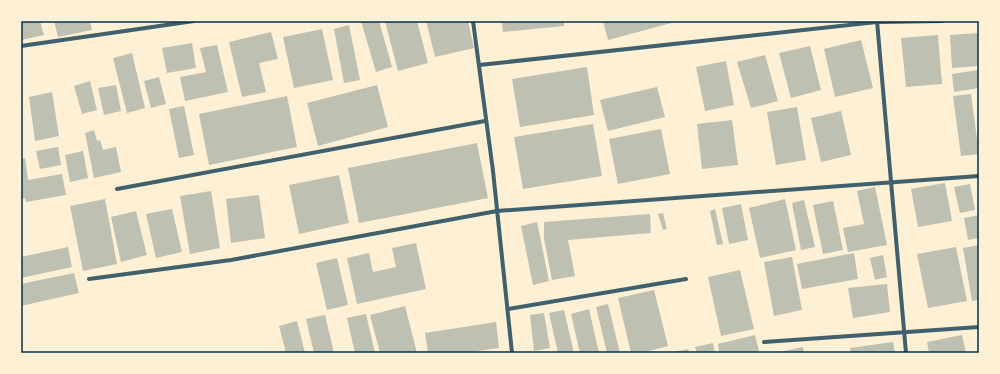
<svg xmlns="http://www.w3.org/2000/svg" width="1000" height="374" font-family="'Alegreya Sans',sans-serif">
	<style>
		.building { fill: #bec0b2 }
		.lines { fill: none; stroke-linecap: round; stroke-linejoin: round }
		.minor { stroke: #3f606c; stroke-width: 4 }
		.neatline { fill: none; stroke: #003049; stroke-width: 1.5 }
	</style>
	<rect width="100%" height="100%" fill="#fdf0d5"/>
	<g class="building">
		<path d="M21,21H40L44,35L22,40Z"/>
		<path d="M54,21H90L92,30L58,37Z"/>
		<path d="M361,21H379L392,67L376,72Z"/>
		<path d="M385,21H417L428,63L398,71Z"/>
		<path d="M426,21H468L474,48L435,57Z"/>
		<path d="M502,21H564V26L503,32Z"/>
		<path d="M603,21H679L608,40Z"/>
		<path d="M349,25L360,80L344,83L334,29Z"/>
		<path d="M322,29L333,80L294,88L283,37Z"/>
		<path d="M271,32L278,59L259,63L266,92L242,97L229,42Z"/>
		<path d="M979,33V66L952,68L950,35Z"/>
		<path d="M938,35L942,84L906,87L901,38Z"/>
		<path d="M861,40L873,88L835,97L824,49Z"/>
		<path d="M192,43L196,68L167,73L162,48Z"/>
		<path d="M217,45L228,92L185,101L180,77L206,72L200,48Z"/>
		<path d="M810,46L821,90L791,98L779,53Z"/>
		<path d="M132,53L145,108L127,113L113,58Z"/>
		<path d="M765,55L778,101L751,108L737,62Z"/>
		<path d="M726,61L734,105L705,111L696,67Z"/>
		<path d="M587,67L594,115L520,127L512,79Z"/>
		<path d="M979,70V88L954,92L952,74Z"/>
		<path d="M159,77L166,104L151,108L144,81Z"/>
		<path d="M90,81L97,110L82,114L74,86Z"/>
		<path d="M116,85L121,111L104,115L98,88Z"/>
		<path d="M377,85L388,127L318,146L307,103Z"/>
		<path d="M657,87L665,117L608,131L600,100Z"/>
		<path d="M52,92L59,136L35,141L29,97Z"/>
		<path d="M971,94L979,154L961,156L953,96Z"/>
		<path d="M287,96L297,147L209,165L199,114Z"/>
		<path d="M184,106L194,155L179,158L169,109Z"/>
		<path d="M797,107L806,160L776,165L767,112Z"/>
		<path d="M841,111L851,155L821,162L811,118Z"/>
		<path d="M732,120L738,165L702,169L697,124Z"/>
		<path d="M593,124L602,176L523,189L514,137Z"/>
		<path d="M661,129L670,174L618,184L609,139Z"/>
		<path d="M94,130L97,141L100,140L103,150L116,147L121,172L94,178L85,133Z"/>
		<path d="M477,143L488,198L359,223L348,168Z"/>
		<path d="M58,147L61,165L40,169L36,151Z"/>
		<path d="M83,151L88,178L70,182L65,155Z"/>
		<path d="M25,158L28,180L62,174L66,195L26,202L25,198L21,199V159Z"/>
		<path d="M339,175L349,223L299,234L289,185Z"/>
		<path d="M945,183L952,221L918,227L911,189Z"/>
		<path d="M970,184L975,210L960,213L954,187Z"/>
		<path d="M875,187L887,245L848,252L843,228L864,224L857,191Z"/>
		<path d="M211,191L220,248L190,254L180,196Z"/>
		<path d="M259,195L265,238L231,243L226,199Z"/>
		<path d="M105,199L117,264L83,271L70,206Z"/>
		<path d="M785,199L796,250L760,258L749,208Z"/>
		<path d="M804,200L815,247L801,250L792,203Z"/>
		<path d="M833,201L843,250L823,254L813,205Z"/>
		<path d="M741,204L748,240L729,244L722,208Z"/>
		<path d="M172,209L182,252L156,258L146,214Z"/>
		<path d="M715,209L723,244L717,245L710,211Z"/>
		<path d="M136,211L147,255L121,262L111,217Z"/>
		<path d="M663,213L667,229L663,230L658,214Z"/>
		<path d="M650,214L651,233L568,240L575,276L552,280L544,239V222Z"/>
		<path d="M979,215V238L968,240L964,218Z"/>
		<path d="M537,222L549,281L533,285L521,226Z"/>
		<path d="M416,243L426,289L357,304L347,258L369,253L373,272L396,267L392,248Z"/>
		<path d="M979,245V300L972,301L963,248Z"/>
		<path d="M68,247L72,267L21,278V257Z"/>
		<path d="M956,247L967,301L928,308L917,254Z"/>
		<path d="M854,253L858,279L802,289L797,264Z"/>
		<path d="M883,255L887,277L875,280L870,258Z"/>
		<path d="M792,257L802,310L774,316L764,262Z"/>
		<path d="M337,258L348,305L327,310L316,263Z"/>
		<path d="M740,270L754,329L721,336L708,277Z"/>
		<path d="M74,273L79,293L21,306V284Z"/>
		<path d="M887,284L890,312L853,318L848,288Z"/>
		<path d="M654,290L668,346L641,353H631L618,298Z"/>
		<path d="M608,304L620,353H607L596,307Z"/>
		<path d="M405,306L417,353H380L370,315Z"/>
		<path d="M589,309L599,353H580L571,314Z"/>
		<path d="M564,310L574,353H558L549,313Z"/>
		<path d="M544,313L550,348L534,351L530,315Z"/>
		<path d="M366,314L375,353H355L347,318Z"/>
		<path d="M325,315L334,353H314L306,319Z"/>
		<path d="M297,321L305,353H286L279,326Z"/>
		<path d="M496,322L499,348L464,353H428L425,333Z"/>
		<path d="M755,335L759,351L748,353H719L718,344Z"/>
		<path d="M962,335L966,353H929L927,342Z"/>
		<path d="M893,342L895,353H851L850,348Z"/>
		<path d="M713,343L715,353H697L695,347Z"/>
		<path d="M803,347L804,353H780V352Z"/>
		<path d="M688,349L689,353H674V352Z"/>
	</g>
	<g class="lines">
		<g class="minor">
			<path d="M473,21L493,171L512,353"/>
			<path d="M877,21L906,353"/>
			<path d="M21,46L194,21"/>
			<path d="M479,65L877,22L942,21"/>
			<path d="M117,189L485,121"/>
			<path d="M89,279L231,260L497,211L979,176"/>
			<path d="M508,309L686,279"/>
			<path d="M764,342L979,327"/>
		</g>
	</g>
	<rect width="1000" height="374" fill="none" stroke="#fdf0d5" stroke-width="44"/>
	<rect x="22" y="22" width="956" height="330" class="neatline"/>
</svg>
